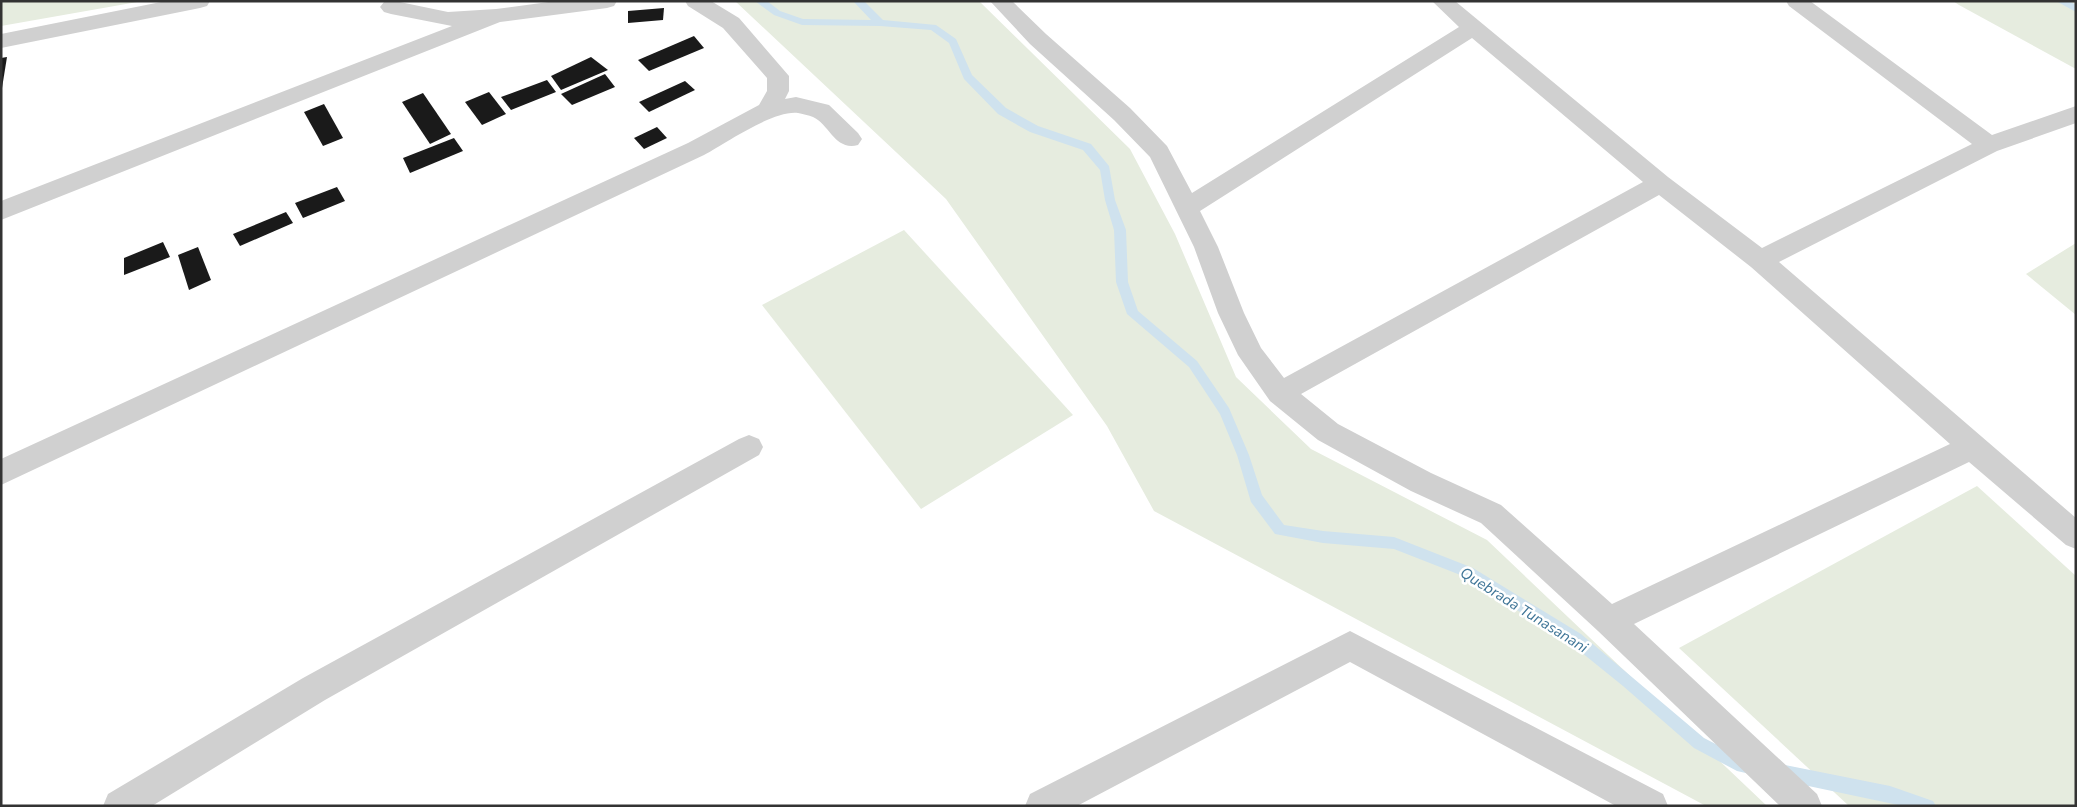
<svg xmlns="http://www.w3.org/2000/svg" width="2077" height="807" font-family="'Nunito Sans',sans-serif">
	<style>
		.green { fill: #e6ecdf }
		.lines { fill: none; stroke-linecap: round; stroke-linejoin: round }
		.stream { fill: #cfe2ee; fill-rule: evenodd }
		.building { fill: #1a1a1a }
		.minor { fill: #d0d0d0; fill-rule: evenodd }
		.labels { text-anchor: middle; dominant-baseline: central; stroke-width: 5; stroke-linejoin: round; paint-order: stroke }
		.water-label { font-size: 15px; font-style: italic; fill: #3f7597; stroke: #fff }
	</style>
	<rect width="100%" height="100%" fill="#fff"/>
	<g class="green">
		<path d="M1,1H143L1,26Z"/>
		<path d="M735,1H979L1130,149L1175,234L1236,377L1311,449L1487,540L1767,806H1706L1154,511L1107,426L946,199Z"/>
		<path d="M1953,1H2076V69L1959,5Z"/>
		<path d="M904,230L1073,415L921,509L762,305Z"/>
		<path d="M2076,243V315L2026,274Z"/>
		<path d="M1977,486L2076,576V806H1849L1679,648Z"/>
	</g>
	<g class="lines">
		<g class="stream">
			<path d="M755,1H767L780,11L803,19L871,20L853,1H864L883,20L936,25L956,39L972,75L1006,108L1038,126L1091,144L1109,166L1115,200L1126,230L1128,282L1138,311L1197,361L1229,408L1249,455L1262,495L1284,525L1323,531L1394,537L1473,568L1581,634L1704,738L1739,756L1755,761L1758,766L1755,771L1750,774L1737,771L1694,748L1623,686L1571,644L1463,576L1394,549L1323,543L1275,534L1251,502L1237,455L1220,414L1189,367L1127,314L1116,282L1114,230L1105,200L1100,170L1083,150L1030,132L998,114L964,79L949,43L931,30L880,26L802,25L774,15Z"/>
			<path d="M2056,1H2069L2076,5V12Z"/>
			<path d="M1780,764L1890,786L1933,801L1936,806H1903L1780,780L1775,777L1772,772L1775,767Z"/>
		</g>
	</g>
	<g class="building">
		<path d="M664,8L663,20L628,23V11Z"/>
		<path d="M694,36L704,48L649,71L638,60Z"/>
		<path d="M7,57L2,88H1V58Z"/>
		<path d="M591,57L608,70L561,90L551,76Z"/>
		<path d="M605,74L615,87L572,105L561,94Z"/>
		<path d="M547,80L556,92L511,110L501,97Z"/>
		<path d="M685,81L695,90L649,112L639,102Z"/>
		<path d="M489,92L506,114L482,125L465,102Z"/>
		<path d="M423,93L451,134L430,144L402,102Z"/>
		<path d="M324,104L343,138L323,146L304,112Z"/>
		<path d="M657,127L667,138L644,149L634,138Z"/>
		<path d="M454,138L463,151L410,173L403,158Z"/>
		<path d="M337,187L345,201L303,218L295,203Z"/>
		<path d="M286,212L293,223L240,246L233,234Z"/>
		<path d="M163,242L170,257L124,275V258Z"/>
		<path d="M198,247L211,280L189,290L178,255Z"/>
	</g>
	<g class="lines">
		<g class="minor">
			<path d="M166,1H210L207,6L200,8L1,48V34Z"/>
			<path d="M395,1L448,12L496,9L556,1H617L614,6L607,8L500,22L1,220V201L452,26L391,14L384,12L380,7L384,2Z"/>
			<path d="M685,1H711L739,18L789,76V91L785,99L796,97L829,105L858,133L862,139L858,145C835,151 830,125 813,117C809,115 802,114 798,113C773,110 726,143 704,155L1,485V459L688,143L759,105L767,91V78L723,28L688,6Z"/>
			<path d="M990,1H1012L1046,34L1130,108L1167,146L1192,193L1459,27L1432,1H1455L1668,177L1762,248L1972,144L1789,6L1786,1H1810L1992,135L2076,106V123L1997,151L1779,262L2076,518V549L2066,545L1969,462L1634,624L1817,794L1822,806H1780L1598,631L1481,523L1411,491L1318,440L1270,401L1238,355L1218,313L1194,247L1150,157L1114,120L1030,44ZM1472,38L1643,182L1284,378L1261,348L1244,313L1218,247L1200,211ZM1659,195L1751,267L1950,444L1612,604L1501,505L1431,473L1338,424L1301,394Z"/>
			<path d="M749,435L759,439L763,447L759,455L325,700L152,806H103L108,794L303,678L739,439Z"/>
			<path d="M1350,631L1663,794L1668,806H1616L1350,662L1077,806H1025L1030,794Z"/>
		</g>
	</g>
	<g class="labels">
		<g class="water-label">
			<text transform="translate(1524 610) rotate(32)">Quebrada Tunasanani</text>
		</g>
	</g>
	<rect width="2077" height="807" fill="none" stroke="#333333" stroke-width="5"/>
</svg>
